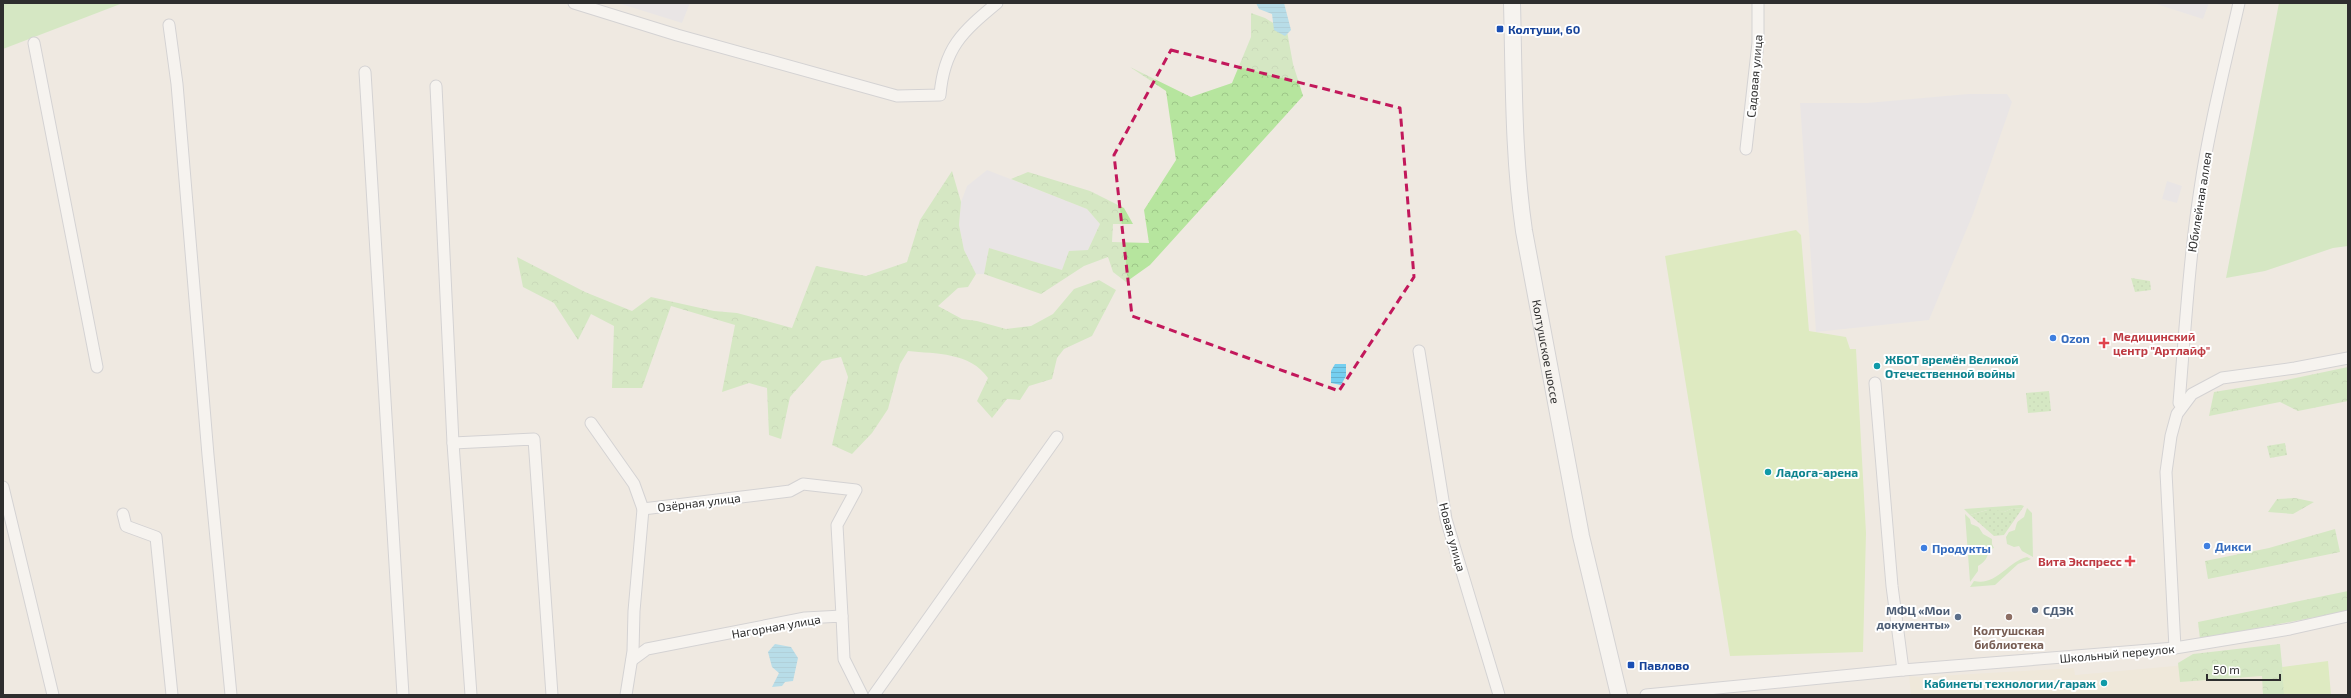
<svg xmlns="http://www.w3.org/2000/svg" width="2351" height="698" font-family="'Exo 2',sans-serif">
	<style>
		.industrial { fill: #e3e1e8 }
		.education { fill: #f0e6d1 }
		.grass { fill: #b6e59e }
		.forest { fill: url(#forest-crowns) }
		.park { fill: url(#park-dots) }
		.pitch { fill: #c9ec9a }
		.water { fill: url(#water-rules) }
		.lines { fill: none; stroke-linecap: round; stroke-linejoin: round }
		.street-casing { stroke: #b4b7c1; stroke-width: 13 }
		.secondary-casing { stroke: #b4b7c1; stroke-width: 18 }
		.street { stroke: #fff; stroke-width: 11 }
		.secondary { stroke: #fff; stroke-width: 16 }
		.marked { fill: none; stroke: #c2185b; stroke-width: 3; stroke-dasharray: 8 5; stroke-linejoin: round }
		.transit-dot { fill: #1a4fb4; stroke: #fff; stroke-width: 1.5 }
		.shop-dot { fill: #3f7fe0; stroke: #fff; stroke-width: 1.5 }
		.health-dot { fill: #e0444e; stroke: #fff; stroke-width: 1.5 }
		.culture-dot { fill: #0f9aa8; stroke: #fff; stroke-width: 1.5 }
		.service-dot { fill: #5c6f8a; stroke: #fff; stroke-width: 1.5 }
		.education-dot { fill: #8d6e63; stroke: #fff; stroke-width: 1.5 }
		.labels { text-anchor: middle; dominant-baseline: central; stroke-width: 4; stroke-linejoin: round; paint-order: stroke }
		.transit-label { font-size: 12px; font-weight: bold; fill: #164399; stroke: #fff; text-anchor: start }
		.street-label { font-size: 12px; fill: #2e2e2e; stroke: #fff }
		.health-label { font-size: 12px; font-weight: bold; fill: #be3a42; stroke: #fff; text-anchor: start }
		.shop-label { font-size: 12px; font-weight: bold; fill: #366cbe; stroke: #fff; text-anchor: start }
		.culture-label { font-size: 12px; font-weight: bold; fill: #0d838f; stroke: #fff; text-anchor: start }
		.service-label { font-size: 12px; font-weight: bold; fill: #4e5e75; stroke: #fff; text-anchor: end }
		.education-label { font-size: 12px; font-weight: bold; fill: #785e54; stroke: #fff }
	</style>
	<defs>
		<pattern id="forest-crowns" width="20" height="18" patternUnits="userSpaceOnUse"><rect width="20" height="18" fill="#b6e59e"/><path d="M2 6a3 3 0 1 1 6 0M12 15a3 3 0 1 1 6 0" fill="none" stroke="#9dc588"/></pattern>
		<pattern id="park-dots" width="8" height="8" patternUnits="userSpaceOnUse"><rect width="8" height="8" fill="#b6e59e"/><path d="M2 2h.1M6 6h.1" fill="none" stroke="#9dc588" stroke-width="1.8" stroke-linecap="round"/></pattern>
		<pattern id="water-rules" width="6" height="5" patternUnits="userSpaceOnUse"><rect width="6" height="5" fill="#75cff0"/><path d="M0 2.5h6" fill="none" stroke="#66b2ce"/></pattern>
	</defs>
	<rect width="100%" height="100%" fill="#efe9e1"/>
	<g class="industrial">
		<path d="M618,3H690L682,23Z"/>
		<path d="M2153,3H2209L2203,19Z"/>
		<path d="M1968,94H2007L2012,102L1973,214L1929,320L1816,332L1800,103H1867Z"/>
		<path d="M987,170L1087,209L1100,224L1088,250L1062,270L989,248L984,274H976L964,250L959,225L961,202L967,186Z"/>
		<path d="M2167,181L2182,186L2177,203L2162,199Z"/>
	</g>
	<path class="education" d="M2269,653L2274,695H1911L1909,676L1920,677L2074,668L2075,675L2174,666Z"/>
	<g class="grass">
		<path d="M3,3H123L3,49Z"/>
		<path d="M2279,3H2348V246L2333,248L2265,271L2226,278Z"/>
		<path d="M2021,505L2024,506L2022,509L2013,508L2004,512L1987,510L1970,515L1964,509Z"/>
		<path d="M2027,508L2032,513L2033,557L2022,551L2019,546L2014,547L2007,544L2006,537L2009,532L2015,530C2018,520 2016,523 2024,517Z"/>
		<path d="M1965,514L1970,519L1971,524C1981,528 1978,526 1983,534L1992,539V544L1994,548L1989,550C1987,558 1986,561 1978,566V571L1970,582Z"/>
		<path d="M2027,557L2031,559L2018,564L1995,585L1970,587L1974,581C1997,586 2007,562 2027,557Z"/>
	</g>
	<g class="forest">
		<path d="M1251,13L1265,18L1287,31L1293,64L1303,96L1150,265L1126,282L1113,272L1108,257L1084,266L1041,294L984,274L989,248L1062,270L1069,251L1088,250L1100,224L1087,209L1011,179L1028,172L1090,191L1124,208L1133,224H1113L1112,242L1149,243L1144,210L1176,160L1166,91L1130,67L1191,97L1232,83L1251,37Z"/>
		<path d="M952,171L961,202L959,225L964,250L976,274L968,287L958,288L938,306L962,319L977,321L1006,329L1031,326L1053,314L1074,289L1099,280L1116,290L1092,336L1064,349L1057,358L1052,379L1029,386L1020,400L1007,399L992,418L977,401L988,378C970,352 936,354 908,351L900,364L888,409L872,433L852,454L832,445L848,377L841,357L822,361L790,397L781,439L769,435L767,388L749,383L722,392L735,325L671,306L642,388H612L614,326L591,314L578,340L554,303L523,287L517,257L585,292L632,311L651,297L714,311L737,313L792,328L816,266L866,276L907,262L920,220Z"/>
		<path d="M2348,367V401L2298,411L2280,402L2209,416L2214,392L2281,381Z"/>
		<path d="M2295,498L2314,502L2293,514L2268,512L2277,499Z"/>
		<path d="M2335,529L2340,552L2208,579L2205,561L2269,548Z"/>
		<path d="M2348,591V611L2200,639L2198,622Z"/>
		<path d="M2280,644L2285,695H2263L2262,676L2180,682L2178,663L2193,654Z"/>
	</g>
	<g class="park">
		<path d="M2131,278L2150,281L2151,290L2135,292Z"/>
		<path d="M2049,391L2051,411L2028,413L2026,393Z"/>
		<path d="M2285,443L2287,455L2270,458L2267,446Z"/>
		<path d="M2013,508L2022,509L2004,535L1994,536L1970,515L1991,509L2004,512Z"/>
	</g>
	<g class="pitch">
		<path d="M1796,230L1801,235L1809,331L1846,337L1850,349H1856L1866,533L1863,652L1730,656L1665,256Z"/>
		<path d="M2328,661L2331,695H2284L2282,667Z"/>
	</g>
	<g class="water">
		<path d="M1256,3H1284L1291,30L1285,36L1274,30L1272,14L1259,9Z"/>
		<path d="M1335,364H1346V376L1341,385L1331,383V371Z"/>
		<path d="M775,644L791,647L798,658L793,681L785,682L782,686L772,687L779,673L772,667L768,652Z"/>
	</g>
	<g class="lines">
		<defs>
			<g id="street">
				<path d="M574,3L677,35L897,96L940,95C944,48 962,32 997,3"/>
				<path d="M169,25L177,84L208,455L231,695"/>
				<path d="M34,43L97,367"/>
				<path d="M365,72L403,695"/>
				<path d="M436,86L453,443L471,695"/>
				<path d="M1746,149L1758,43V3"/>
				<path d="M1419,351L1446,519L1499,695"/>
				<path d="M1875,383L1892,586L1903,670"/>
				<path d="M2179,403C2185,332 2189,260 2200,189C2209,127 2225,65 2239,3"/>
				<path d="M591,423L634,484L643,509"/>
				<path d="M453,443L534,439L552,695"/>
				<path d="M3,487L53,695"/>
				<path d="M123,514L126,526L156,537L172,695"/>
				<path d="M2175,648L2166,472L2171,436L2177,414L2192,394L2222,378L2295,368L2348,358"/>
				<path d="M632,660L647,649L805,618L842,616L844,659L862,695"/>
				<path d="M626,695L633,651L634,611L643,509L790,491L803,484L856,490L837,525L842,616"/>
				<path d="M874,695L1057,437"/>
				<path d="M1646,695L1903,670L2175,648L2290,629L2348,616"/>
			</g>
			<g id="secondary">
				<path id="s1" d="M1512,3C1514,80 1513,155 1524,231L1581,536L1619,695"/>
			</g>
		</defs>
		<use href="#street" class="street-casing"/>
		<use href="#secondary" class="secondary-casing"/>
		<use href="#street" class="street"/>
		<use href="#secondary" class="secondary"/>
	</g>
	<path d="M0 0H2351V698H0ZM1171,50L1400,108L1414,277L1339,391L1132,316L1114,155Z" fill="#efe9e1" fill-opacity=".55" fill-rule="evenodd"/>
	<path class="marked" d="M1171,50L1400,108L1414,277L1339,391L1132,316L1114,155Z"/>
	<g class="transit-dot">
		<rect x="1496" y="25" width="8" height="8" rx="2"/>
		<rect x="1627" y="661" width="8" height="8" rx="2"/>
	</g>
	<g class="shop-dot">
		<circle cx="2053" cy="338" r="4"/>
		<circle cx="2207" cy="546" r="4"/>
		<circle cx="1924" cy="548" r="4"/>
	</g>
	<g class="health-dot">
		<path d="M2102 337h4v4h4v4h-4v4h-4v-4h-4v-4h4z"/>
		<path d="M2128 555h4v4h4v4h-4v4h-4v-4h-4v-4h4z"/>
	</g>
	<g class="culture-dot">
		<circle cx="1877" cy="366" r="4"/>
		<circle cx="1768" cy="472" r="4"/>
		<circle cx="2104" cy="683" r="4"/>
	</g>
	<g class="service-dot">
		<circle cx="2035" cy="610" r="4"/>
		<circle cx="1958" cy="617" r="4"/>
	</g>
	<circle class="education-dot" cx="2009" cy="617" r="4"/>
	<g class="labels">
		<g class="transit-label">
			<text x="1508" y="29">Колтуши, 60</text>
			<text x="1639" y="665">Павлово</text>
		</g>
		<g class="street-label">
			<text transform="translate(1754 76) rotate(-85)">Садовая улица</text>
			<text transform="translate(2199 202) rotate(-81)">Юбилейная аллея</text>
			<text stroke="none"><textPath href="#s1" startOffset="351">Колтушское шоссе</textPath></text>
			<text transform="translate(699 502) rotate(-7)">Озёрная улица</text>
			<text transform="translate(1453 537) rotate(75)">Новая улица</text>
			<text transform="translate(776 626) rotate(-10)">Нагорная улица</text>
			<text transform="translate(2117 653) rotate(-5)">Школьный переулок</text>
		</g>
		<g class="health-label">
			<text x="2113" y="336">Медицинский<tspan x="2113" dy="14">центр "Артлайф"</tspan></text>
			<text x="2122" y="561" text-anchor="end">Вита Экспресс</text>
		</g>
		<g class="shop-label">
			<text x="2061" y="338">Ozon</text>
			<text x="2215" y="546">Дикси</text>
			<text x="1932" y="548">Продукты</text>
		</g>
		<g class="culture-label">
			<text x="1885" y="359">ЖБОТ времён Великой<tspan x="1885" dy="14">Отечественной войны</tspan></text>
			<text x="1776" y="472">Ладога-арена</text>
			<text x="2096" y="683" text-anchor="end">Кабинеты технологии/гараж</text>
		</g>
		<g class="service-label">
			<text x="1950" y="610">МФЦ «Мои<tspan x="1950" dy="14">документы»</tspan></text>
			<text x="2043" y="610" text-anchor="start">СДЭК</text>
		</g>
		<g class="education-label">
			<text x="2009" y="630">Колтушская<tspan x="2009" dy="14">библиотека</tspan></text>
		</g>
	</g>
	<rect width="2351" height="698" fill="none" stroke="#2e2e2e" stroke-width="8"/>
	<path d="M2207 674v6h73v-6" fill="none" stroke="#2e2e2e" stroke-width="2"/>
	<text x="2213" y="674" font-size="12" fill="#2e2e2e" stroke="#ffffff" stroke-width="3" paint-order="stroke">50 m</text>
</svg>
